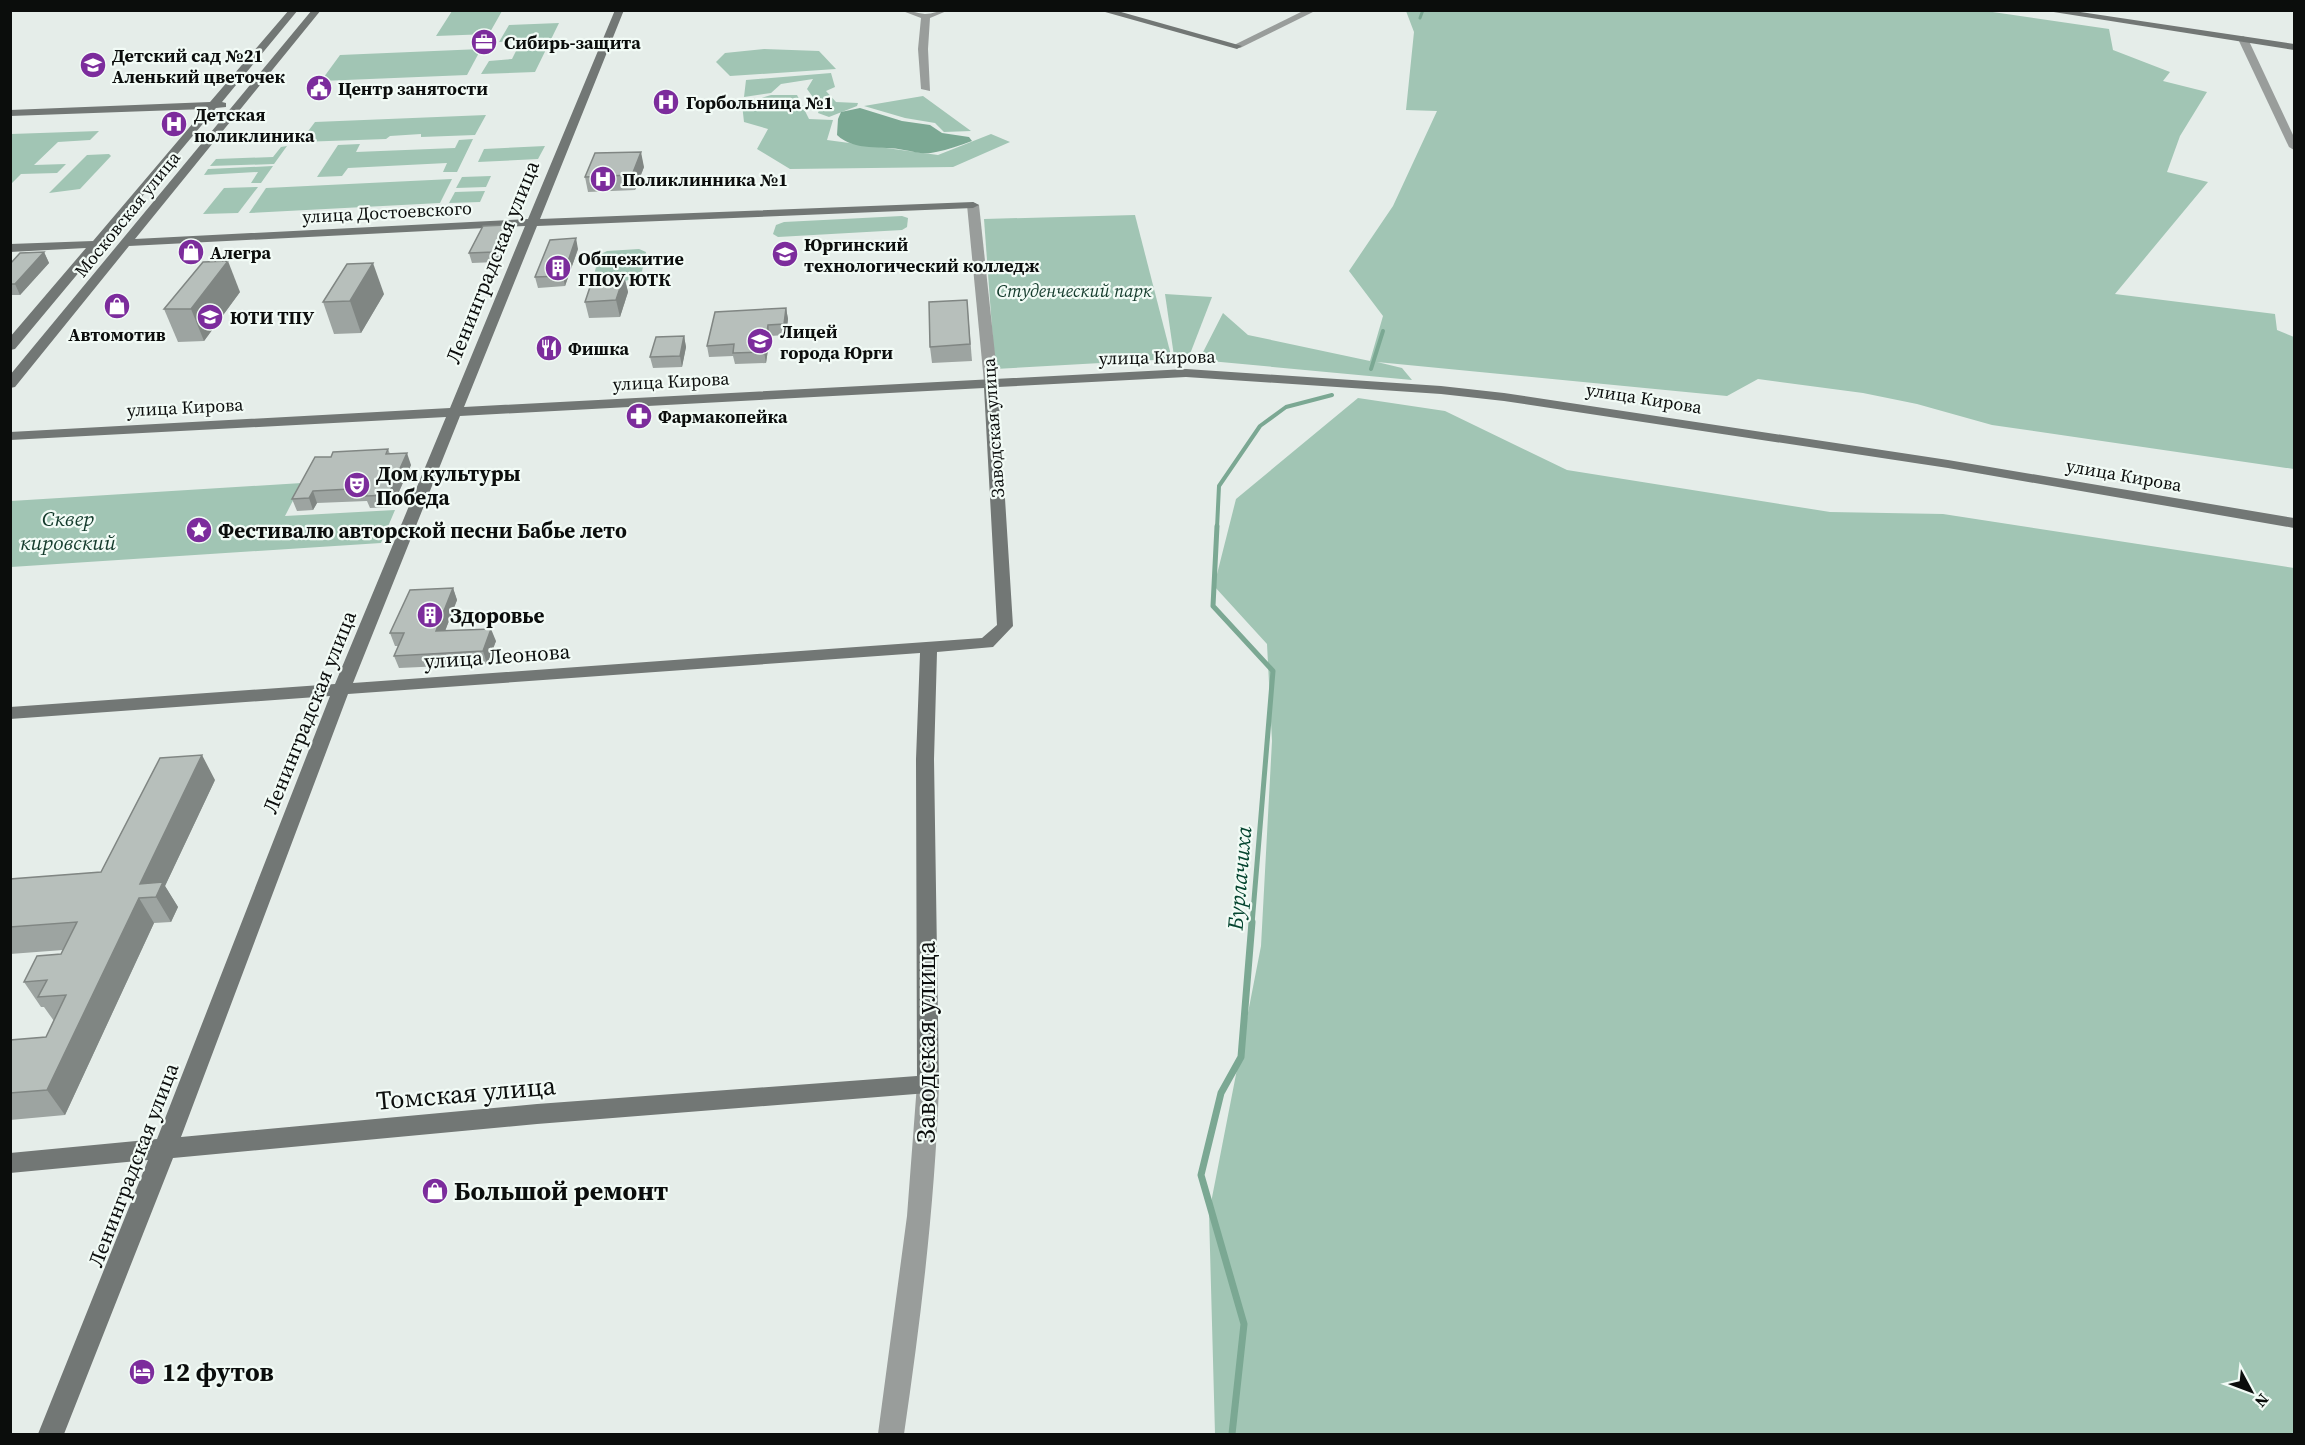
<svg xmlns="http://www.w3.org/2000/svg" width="2305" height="1445" font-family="'Source Serif 4',serif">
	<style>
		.green { fill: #a1c5b4 }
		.water { fill: #7ba893 }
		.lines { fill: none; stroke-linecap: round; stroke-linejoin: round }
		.stream-far3 { stroke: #7ba893; stroke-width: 3 }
		.stream-far2 { stroke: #7ba893; stroke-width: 4 }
		.stream-far1 { stroke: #7ba893; stroke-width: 5 }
		.stream { stroke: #7ba893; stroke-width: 7 }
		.street { fill: #999d9b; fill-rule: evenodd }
		.secondary { fill: #727775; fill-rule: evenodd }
		.wall { fill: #9da4a1 }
		.shaded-wall { fill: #808683 }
		.building { fill: #b7bfbb; stroke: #808683; stroke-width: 1.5 }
		.labels { text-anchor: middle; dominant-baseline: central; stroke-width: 4.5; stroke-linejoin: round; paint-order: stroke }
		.far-poi-label { font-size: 18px; font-weight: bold; fill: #0b0d0c; stroke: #f2fbf6; text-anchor: start }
		.far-street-label { font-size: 18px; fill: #0b0d0c; stroke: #f2fbf6 }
		.far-park-label { font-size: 18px; font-style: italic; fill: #133a2b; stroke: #f2fbf6 }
		.street-label { font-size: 21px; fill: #0b0d0c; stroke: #f2fbf6 }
		.poi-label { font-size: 21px; font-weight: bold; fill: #0b0d0c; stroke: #f2fbf6; text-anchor: start }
		.park-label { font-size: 21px; font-style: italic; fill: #133a2b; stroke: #f2fbf6 }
		.water-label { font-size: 22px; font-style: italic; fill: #04442f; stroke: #f2fbf6 }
		.near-street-label { font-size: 26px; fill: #0b0d0c; stroke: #f2fbf6 }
		.near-poi-label { font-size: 26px; font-weight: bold; fill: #0b0d0c; stroke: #f2fbf6; text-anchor: start }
	</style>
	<rect width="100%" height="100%" fill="#e5ede9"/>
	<g class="green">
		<path d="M452,11V10L502,11L489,34L436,36Z"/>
		<path d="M1406,11L1979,10L2109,29L2113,50L2170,72L2163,81L2207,92L2180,136L2167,172L2208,182L2115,294L2275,314L2277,330L2294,337V469L1992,425L1917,404L1863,393L1758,379L1727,396L1377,362L1402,368L1412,380L1199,360L1223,313L1248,335L1370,361L1383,316L1349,271L1393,206L1437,111L1406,110L1414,32Z"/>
		<path d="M559,23L535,72L481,74L489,61L512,59L521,41L499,42L509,25Z"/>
		<path d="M481,49L467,75L321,81L340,55Z"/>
		<path d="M764,49L819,51L836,69L730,76L716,62L725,53Z"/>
		<path d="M831,73L835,87L826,91L836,102L858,103L857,106L829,117L818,113L820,107L807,89L813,79L781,84L771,93L744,97L746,80Z"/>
		<path d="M771,95H797L809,119L833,120L827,140L938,155L991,134L1010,142L953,167L790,169L757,149L768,129L744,122L742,104Z"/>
		<path d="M923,96L971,131L944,132L935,123L905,118L864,106Z"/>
		<path d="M486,115L475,135L421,137V134L390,136L386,139L300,142L315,122Z"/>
		<path d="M99,131L90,140L58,142L34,165L66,164L57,173L21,174L11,184V134Z"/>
		<path d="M473,139L457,172H443L447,163L348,168L342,176L317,177L338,145L360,144L356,152L455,148L459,140Z"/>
		<path d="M287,146L274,164L210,166L216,159L273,157L281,147Z"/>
		<path d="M545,146L538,159L478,162L484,149Z"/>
		<path d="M109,154L111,156L80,189L49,193L87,155Z"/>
		<path d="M273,166L261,183H251L258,172L204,175L208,169Z"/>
		<path d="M491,176L486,187L456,188L462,177Z"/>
		<path d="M452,179L440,203L249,213L266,188Z"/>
		<path d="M258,187L238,213L203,214L224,188Z"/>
		<path d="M485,191L480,202L449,203L455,192Z"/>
		<path d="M1135,215L1172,359L995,369L984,219Z"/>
		<path d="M902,216L908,218L907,227L902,230L778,237L773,234L776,225L784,222Z"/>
		<path d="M639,249L646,252L641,276C628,282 606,285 593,279L599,255L607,251Z"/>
		<path d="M1165,294L1212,297L1190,354L1174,356Z"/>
		<path d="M1358,398L1445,411L1567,470L1830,512L1943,514L2294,568V1434H1215L1209,1213L1261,946L1272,741L1267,644L1214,586L1236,499Z"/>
		<path d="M302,483L285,516L395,510L381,543L11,567V501Z"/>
	</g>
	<path class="water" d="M860,108L902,121L930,125L942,133L969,137L972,141C960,145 948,150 936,152C924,155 916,152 904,150C882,145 855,152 837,135L838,119L841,112Z"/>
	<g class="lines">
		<path class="stream-far3" d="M1420,18L1423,10"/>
		<g class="stream-far2">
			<path d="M1371,369L1383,331"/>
			<path d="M1217,528L1219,486L1260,426L1286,407L1332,395"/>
		</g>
		<path class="stream-far1" d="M1217,526L1213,606L1273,671L1252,924"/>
		<path class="stream" d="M1232,1434L1244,1324L1201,1175L1221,1093L1241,1057L1252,922"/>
		<g class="street">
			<path d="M900,10C909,10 916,13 925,14C932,14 941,10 949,10L930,18L928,49L930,91L921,89L918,49L921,18Z"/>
			<path d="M1305,10H1317L1240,48L1232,46Z"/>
			<path d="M2243,36L2248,39L2294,137V150L2289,147L2238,39Z"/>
			<path d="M973,202L979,205L998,382L991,386L984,382L967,205Z"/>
			<path d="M928,1075L936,1077L939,1084C935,1202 921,1318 904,1434H878L907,1216L917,1084L920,1077Z"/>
		</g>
		<g class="secondary">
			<path d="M289,10H298L222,102L226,103V107L216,108L15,349L10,350V337L86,248L10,252V244L93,241L205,109L10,116V110L210,102Z"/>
			<path d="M312,10H321L135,239L528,219L615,10H624L540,219L973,202L979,205L973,208L537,226L464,407L1186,369L1441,386L1504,393L1948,460L2294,518V528L1948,468L1504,401L1441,394L1186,377L998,387L1013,626L993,647L937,652L934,759L939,1084L936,1091L928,1093L537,1124L173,1158L64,1434H38L148,1160L10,1173V1153L157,1139L330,696L10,719V707L335,684L446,417L10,440V432L450,408L525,226L129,246L15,387L10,388V375ZM984,388L997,625L982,638L353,683L460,416ZM920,653L916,759L917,1076L537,1104L181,1137L348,694Z"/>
			<path d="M1098,10H1114L1242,46L1237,49Z"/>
			<path d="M2041,10H2067L2294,44V50Z"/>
		</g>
	</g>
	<g class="wall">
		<path d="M644,167L635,190L588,192L585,177Z"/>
		<path d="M510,235L497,262L472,263L469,253Z"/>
		<path d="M578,249L565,286L538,288L535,277Z"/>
		<path d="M44,252L49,263L20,295H10V264Z"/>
		<path d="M624,276L628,292L620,317L589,318L585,302Z"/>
		<path d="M240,292L204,341L178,342L164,309Z"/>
		<path d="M384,294L361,333L334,334L323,302Z"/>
		<path d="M967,300L972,361L932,363L930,347Z"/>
		<path d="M786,308L788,319L786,335L770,336L766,363L735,364L733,356L709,357L707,346Z"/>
		<path d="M684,336L686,347L682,367L653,368L650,357Z"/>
		<path d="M388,449L390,454L411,465L392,507L370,508L367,501L317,503L313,510L297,511L292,499L331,457Z"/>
		<path d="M453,588L457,600L445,631L496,641L487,664L399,668L394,656L398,646H395L390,633Z"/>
		<path d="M215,780L165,886L178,907L171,922L154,923L65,1115L10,1120V1040L46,1037L54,1021L44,1007H41L24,982L61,954L63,950L10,954V879L101,872Z"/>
	</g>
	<g class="shaded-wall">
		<path d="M641,152L644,167L635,190L632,175Z"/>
		<path d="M507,225L510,235L497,262L494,252Z"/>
		<path d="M576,238L578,249L565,286L563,276Z"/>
		<path d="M44,252L49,263L20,295L15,284Z"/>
		<path d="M228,261L240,292L204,341L191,309Z"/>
		<path d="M373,263L384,294L361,333L350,301Z"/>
		<path d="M624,276L628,292L620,317L616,300Z"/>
		<path d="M786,308L788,319L786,335L784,324Z"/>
		<path d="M768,325L770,336L766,363L764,352Z"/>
		<path d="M684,336L686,347L682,367L680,356Z"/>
		<path d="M407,453L411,465L392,507L388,495Z"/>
		<path d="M313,491L317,503L313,510L309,498Z"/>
		<path d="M453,588L457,600L440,644L436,631Z"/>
		<path d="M491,629L496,641L487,664L483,651Z"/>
		<path d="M202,755L215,780L165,886L178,907L171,922L156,897L140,884Z"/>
		<path d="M139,898L154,923L65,1115L47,1090Z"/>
	</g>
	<g class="building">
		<path d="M641,152L632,175L585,177L595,153Z"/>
		<path d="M507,225L494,252L469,253L483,226Z"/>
		<path d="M576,238L563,276L535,277L550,240Z"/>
		<path d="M44,252L15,284H10V264L20,253Z"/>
		<path d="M228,261L191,309H164L203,262Z"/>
		<path d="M373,263L350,301L323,302L347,264Z"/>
		<path d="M624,276L616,300L585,302L593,278Z"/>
		<path d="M967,300L970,344L930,347L929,302Z"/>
		<path d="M786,308L784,324L768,325L764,352L733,353L734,344L707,346L715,312Z"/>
		<path d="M684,336L680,356L650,357L656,337Z"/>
		<path d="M388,449L386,454L407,453L388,495L366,496L369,488L313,491L309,498L292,499L315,457H331L333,452Z"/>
		<path d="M453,588L436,631L491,629L483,651L394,656L404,633H390L410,590Z"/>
		<path d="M202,755L140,884L163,882L156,897L139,898L47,1090L10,1093V1040L46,1037L66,995L38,997L47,980L24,982L37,956L61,954L77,922L10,927V879L101,872L160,758Z"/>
	</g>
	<defs>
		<symbol id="office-disc" viewBox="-11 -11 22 22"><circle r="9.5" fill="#7c2c9c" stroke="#f2fbf6"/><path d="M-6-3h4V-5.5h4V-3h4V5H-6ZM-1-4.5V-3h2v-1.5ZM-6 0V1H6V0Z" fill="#fff"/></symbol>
		<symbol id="school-disc" viewBox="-11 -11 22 22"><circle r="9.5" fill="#7c2c9c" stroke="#f2fbf6"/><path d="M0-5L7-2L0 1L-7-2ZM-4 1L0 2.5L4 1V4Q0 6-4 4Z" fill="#fff"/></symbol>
		<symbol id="civic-disc" viewBox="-11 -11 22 22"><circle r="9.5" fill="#7c2c9c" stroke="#f2fbf6"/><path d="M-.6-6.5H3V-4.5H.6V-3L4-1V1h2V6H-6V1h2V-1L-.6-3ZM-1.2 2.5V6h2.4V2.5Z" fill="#fff"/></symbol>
		<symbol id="hospital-disc" viewBox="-11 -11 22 22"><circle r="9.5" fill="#7c2c9c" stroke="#f2fbf6"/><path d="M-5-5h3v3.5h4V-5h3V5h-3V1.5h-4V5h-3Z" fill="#fff"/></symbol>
		<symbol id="shop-disc" viewBox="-11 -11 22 22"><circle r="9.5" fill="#7c2c9c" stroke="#f2fbf6"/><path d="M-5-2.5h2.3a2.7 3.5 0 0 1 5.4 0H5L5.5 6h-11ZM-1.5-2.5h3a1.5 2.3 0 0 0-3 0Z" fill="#fff"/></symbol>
		<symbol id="university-disc" viewBox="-11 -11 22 22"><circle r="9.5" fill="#7c2c9c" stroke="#f2fbf6"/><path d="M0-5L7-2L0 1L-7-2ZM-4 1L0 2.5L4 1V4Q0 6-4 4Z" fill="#fff"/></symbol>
		<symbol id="building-disc" viewBox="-11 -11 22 22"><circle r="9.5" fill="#7c2c9c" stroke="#f2fbf6"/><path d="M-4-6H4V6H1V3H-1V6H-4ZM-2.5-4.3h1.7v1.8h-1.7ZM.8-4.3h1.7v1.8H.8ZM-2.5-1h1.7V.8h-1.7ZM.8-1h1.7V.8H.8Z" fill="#fff"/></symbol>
		<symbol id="restaurant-disc" viewBox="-11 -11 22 22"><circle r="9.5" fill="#7c2c9c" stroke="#f2fbf6"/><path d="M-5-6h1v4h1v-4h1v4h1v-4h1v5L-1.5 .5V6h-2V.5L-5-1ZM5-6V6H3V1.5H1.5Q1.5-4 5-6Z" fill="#fff"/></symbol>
		<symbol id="pharmacy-disc" viewBox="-11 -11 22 22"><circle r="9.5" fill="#7c2c9c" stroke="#f2fbf6"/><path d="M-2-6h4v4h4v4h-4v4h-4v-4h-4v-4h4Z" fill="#fff"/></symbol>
		<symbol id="theatre-disc" viewBox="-11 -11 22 22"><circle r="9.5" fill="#7c2c9c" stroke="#f2fbf6"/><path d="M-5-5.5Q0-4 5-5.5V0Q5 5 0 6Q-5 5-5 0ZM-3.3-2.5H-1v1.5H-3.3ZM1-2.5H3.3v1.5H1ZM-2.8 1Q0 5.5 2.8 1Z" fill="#fff"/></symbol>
		<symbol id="sight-disc" viewBox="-11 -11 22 22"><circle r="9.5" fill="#7c2c9c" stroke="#f2fbf6"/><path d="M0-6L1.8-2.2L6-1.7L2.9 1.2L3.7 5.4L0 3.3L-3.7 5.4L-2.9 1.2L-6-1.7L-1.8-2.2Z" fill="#fff"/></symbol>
		<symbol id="hotel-disc" viewBox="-11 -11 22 22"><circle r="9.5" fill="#7c2c9c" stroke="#f2fbf6"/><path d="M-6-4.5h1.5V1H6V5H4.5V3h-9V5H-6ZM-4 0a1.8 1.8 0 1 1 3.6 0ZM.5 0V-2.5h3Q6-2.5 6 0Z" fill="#fff"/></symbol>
	</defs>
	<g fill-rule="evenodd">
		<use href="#office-disc" x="469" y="27" width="30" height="30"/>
		<use href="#school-disc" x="78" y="50" width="30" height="30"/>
		<use href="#civic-disc" x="304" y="73" width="30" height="30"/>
		<use href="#hospital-disc" x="651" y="87" width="30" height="30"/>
		<use href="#hospital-disc" x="159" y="109" width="30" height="30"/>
		<use href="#hospital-disc" x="588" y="164" width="30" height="30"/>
		<use href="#shop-disc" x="176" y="237" width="30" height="30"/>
		<use href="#university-disc" x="770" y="239" width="30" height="30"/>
		<use href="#building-disc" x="543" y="253" width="30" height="30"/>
		<use href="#shop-disc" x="102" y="291" width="30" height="30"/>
		<use href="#university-disc" x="195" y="302" width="30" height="30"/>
		<use href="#school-disc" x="745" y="326" width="30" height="30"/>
		<use href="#restaurant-disc" x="534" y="333" width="30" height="30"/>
		<use href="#pharmacy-disc" x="624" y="401" width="30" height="30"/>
		<use href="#theatre-disc" x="342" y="470" width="30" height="30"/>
		<use href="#sight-disc" x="184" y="515" width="30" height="30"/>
		<use href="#building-disc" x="415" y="600" width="30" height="30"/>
		<use href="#shop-disc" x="420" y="1176" width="30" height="30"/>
		<use href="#hotel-disc" x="127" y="1357" width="30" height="30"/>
	</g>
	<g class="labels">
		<g class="far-poi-label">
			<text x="504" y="42">Сибирь-защита</text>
			<text x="112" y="55">Детский сад №21<tspan x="112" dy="21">Аленький цветочек</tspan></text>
			<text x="338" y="88">Центр занятости</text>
			<text x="686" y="102">Горбольница №1</text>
			<text x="194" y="114">Детская<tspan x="194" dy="21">поликлиника</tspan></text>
			<text x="622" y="179">Поликлинника №1</text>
			<text x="804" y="244">Юргинский<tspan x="804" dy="21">технологический колледж</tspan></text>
			<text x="210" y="252">Алегра</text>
			<text x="578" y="258">Общежитие<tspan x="578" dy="21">ГПОУ ЮТК</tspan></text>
			<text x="230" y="317">ЮТИ ТПУ</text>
			<text x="780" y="331">Лицей<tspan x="780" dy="21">города Юрги</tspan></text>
			<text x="117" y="334" text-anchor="middle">Автомотив</text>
			<text x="568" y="348">Фишка</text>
			<text x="658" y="416">Фармакопейка</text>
		</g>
		<g class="far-street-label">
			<text transform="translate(387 212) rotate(-3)">улица Достоевского</text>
			<text transform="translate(127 214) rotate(-51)">Московская улица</text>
			<text transform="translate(1157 357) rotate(-1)">улица Кирова</text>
			<text transform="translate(671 381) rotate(-3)">улица Кирова</text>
			<text transform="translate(1644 398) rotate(9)">улица Кирова</text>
			<text transform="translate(185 407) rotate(-3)">улица Кирова</text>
			<text transform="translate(993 428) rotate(-94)">Заводская улица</text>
			<text transform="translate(2124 475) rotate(10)">улица Кирова</text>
		</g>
		<g class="far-park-label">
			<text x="1074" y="290">Студенческий парк</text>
		</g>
		<g class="street-label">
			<text transform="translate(492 262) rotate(-68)">Ленинградская улица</text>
			<text transform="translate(497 656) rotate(-4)">улица Леонова</text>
			<text transform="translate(309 712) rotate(-68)">Ленинградская улица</text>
			<text transform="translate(133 1165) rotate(-69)">Ленинградская улица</text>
		</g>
		<g class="poi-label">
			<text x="376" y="473">Дом культуры<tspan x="376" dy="24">Победа</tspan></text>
			<text x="218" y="530">Фестивалю авторской песни Бабье лето</text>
			<text x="450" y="615">Здоровье</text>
		</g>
		<g class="park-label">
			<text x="68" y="518">Сквер<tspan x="68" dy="24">кировский</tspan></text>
		</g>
		<g class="water-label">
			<text transform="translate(1239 878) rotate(-85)">Бурлачиха</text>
		</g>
		<g class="near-street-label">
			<text transform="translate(926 1042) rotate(-90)">Заводская улица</text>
			<text transform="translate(466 1093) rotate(-5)">Томская улица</text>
		</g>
		<g class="near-poi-label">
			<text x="454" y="1191">Большой ремонт</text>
			<text x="162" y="1372">12 футов</text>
		</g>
	</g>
	<rect width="2305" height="1445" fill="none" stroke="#0b0d0c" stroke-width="24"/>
	<g transform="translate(2251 1391) rotate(131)" stroke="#f2fbf6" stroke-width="4.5" paint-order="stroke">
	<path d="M0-4.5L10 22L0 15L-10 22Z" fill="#0b0d0c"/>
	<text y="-9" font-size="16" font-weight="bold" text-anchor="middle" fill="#0b0d0c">N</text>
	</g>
</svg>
